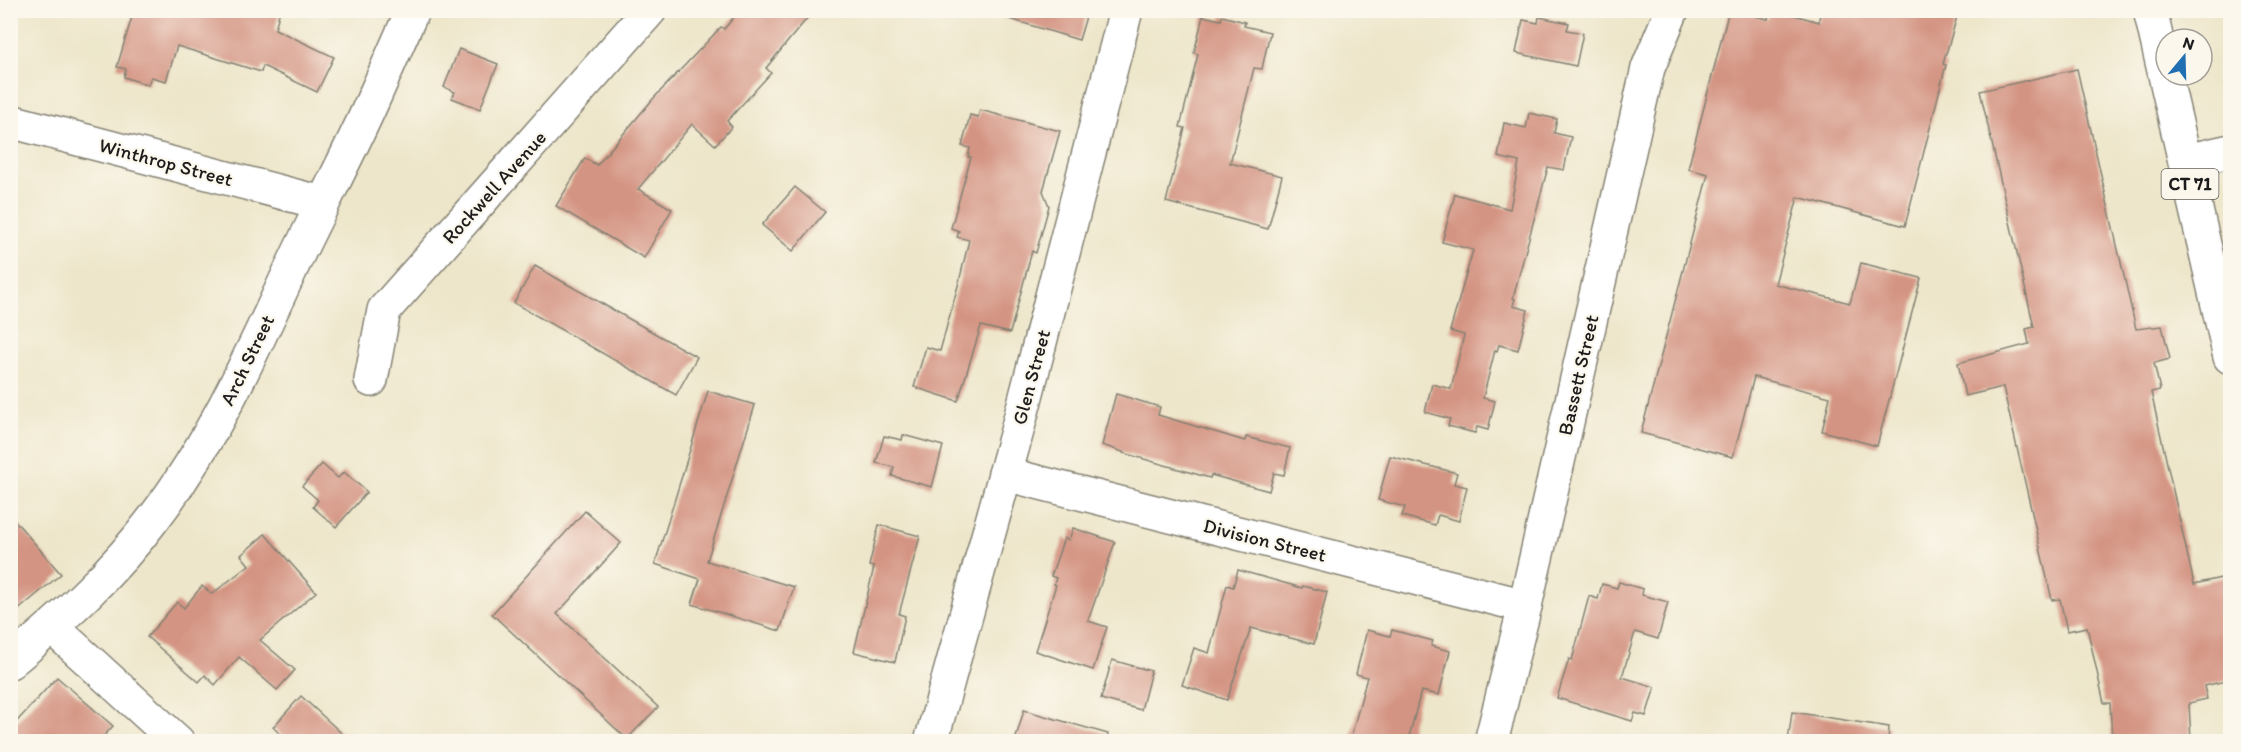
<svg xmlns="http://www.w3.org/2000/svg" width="2241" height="752" font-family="Itim,sans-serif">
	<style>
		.building { fill: #d49483 }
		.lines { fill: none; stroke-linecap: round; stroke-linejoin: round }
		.street-casing { stroke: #848173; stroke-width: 36 }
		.secondary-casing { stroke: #848173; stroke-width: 36 }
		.primary-casing { stroke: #848173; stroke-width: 36 }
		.street { stroke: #fff; stroke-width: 33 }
		.secondary { stroke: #fff; stroke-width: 33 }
		.primary { stroke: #fff; stroke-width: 33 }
		.labels { text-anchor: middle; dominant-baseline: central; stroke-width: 4.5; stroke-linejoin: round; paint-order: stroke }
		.shield { fill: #fbf7ec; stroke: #5f5e5a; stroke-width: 1.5 }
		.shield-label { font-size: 18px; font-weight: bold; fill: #1c1c1c }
		.street-label { font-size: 20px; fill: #1c1c1c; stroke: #fbf7ec }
	</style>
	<rect width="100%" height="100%" fill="#fbf7ec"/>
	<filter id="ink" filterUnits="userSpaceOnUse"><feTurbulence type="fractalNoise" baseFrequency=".0167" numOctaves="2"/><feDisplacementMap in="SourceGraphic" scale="12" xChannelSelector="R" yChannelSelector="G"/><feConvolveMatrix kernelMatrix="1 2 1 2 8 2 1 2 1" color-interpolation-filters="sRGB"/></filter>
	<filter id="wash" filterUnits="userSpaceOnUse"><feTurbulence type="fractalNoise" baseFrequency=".008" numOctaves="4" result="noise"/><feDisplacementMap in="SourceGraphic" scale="24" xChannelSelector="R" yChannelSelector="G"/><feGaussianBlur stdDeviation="1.35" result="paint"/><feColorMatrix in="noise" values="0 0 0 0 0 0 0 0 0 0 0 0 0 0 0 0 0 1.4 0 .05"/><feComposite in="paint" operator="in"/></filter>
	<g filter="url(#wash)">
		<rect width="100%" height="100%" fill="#ede6ca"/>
		<g id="blocks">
			<g class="building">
				<path d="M134,10H280L275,29L334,57L317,92L263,66L261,72L177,46L166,81L151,77L148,85L124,77L126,69L117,67Z"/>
				<path d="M740,10H814L766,68L771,73L727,121L732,127L715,145L692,124L638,189L672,209L644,258L556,206L585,158L597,165L653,99L721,27L724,29Z"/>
				<path d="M1004,10H1088L1079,40L1003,17Z"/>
				<path d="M1729,10L1768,19L1770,10H1776L1819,22L1820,10H1959L1943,64L1946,65L1905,226L1798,197L1775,284L1850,303L1861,263L1921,278L1877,446L1822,431L1830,397L1754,377L1733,457L1641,433L1708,174L1688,169Z"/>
				<path d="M1203,16L1221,20L1222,16L1245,22L1244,26L1270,32L1262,69L1254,68L1230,163L1282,176L1268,229L1166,202L1185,128L1180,127L1198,54L1194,53Z"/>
				<path d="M1539,17L1569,23L1567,30L1583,33L1576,66L1516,53L1523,20L1538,23Z"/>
				<path d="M459,49L498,64L480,109L452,98L455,92L444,87Z"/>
				<path d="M2077,69L2136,329L2162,326L2170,359L2154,363L2160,390L2151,392L2194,584L2230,576V680L2204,686L2207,699L2189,703L2191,741H2112L2110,703H2104L2087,627L2067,631L2060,599L2052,600L2003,387L1965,396L1958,363L2029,344L2026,329L2034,327L1980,91Z"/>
				<path d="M980,110L1060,131L1043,191L1049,206L1036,253L1032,251L1010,333L981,326L958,401L914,387L926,347L940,351L959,282L969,240L957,237L959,231L951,228L971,157H968L970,148L962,146L970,115L978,117Z"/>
				<path d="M1529,113L1557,119L1554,133L1571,137L1564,170L1548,167L1513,298L1515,299L1513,306L1528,310L1518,350L1499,345L1497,351L1495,350L1483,398L1495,401L1488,430L1477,427L1475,433L1448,426L1450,419L1425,412L1432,384L1451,389L1464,335L1450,331L1473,250L1442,242L1455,194L1510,209L1519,162L1498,157L1504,123L1526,128Z"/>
				<path d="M795,187L825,212L793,251L762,225Z"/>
				<path d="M535,266L697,357L676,395L514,303Z"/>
				<path d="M708,391L755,405L707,561L794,587L780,631L692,604L700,579L655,564Z"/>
				<path d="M1116,394L1160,407L1158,415L1245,441L1246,437L1290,448L1284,475L1274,473L1269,491L1211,475L1210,478L1123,453V452L1102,445Z"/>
				<path d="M903,435L943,446L932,487L892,476L894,467L876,463L884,436L902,440Z"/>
				<path d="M1390,456L1457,473L1454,484L1467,487L1459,521L1438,515L1435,525L1402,516L1405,507L1378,500Z"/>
				<path d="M322,464L338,478L344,472L367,492L336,527L313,507L318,500L302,486Z"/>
				<path d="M585,511L621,543L557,614L658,707L627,739L492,614Z"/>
				<path d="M10,515L61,574L10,617Z"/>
				<path d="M879,525L920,536L899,614L905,616L895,662L854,652L874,567L869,566Z"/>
				<path d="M1073,528L1115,542L1088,621L1107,627L1093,670L1035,651L1056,585L1054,584L1056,578L1051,576L1064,538L1069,540Z"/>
				<path d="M265,534L316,592L260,640L295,670L277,690L239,657L215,685L205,675L199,682L147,637L177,602L184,608L202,586L212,594L249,565L241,555Z"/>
				<path d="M1238,570L1302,588L1303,586L1327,592L1314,644L1251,628L1227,700L1182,685L1194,648L1209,653L1227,585L1233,587Z"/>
				<path d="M1619,582L1643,589L1642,595L1668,602L1658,639L1635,632L1622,677L1655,687L1646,716L1635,713L1632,721L1557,698L1569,659L1572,660L1589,596L1598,599L1602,584L1617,588Z"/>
				<path d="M1367,630L1390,636L1392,630L1433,641L1431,646L1450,651L1439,695L1421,691L1408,741H1350L1367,677L1356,674Z"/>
				<path d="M1112,660L1151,671L1141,710L1101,699Z"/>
				<path d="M57,677L113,726L99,741H10V729Z"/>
				<path d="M301,696L350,741H287L273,727Z"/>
				<path d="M1024,710L1108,734L1107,741H1015Z"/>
				<path d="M1792,712L1889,727L1888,741H1788Z"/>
			</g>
		</g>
	</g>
	<g filter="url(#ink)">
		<use href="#blocks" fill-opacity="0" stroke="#848173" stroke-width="1.5"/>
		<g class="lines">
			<defs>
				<g id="street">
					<path d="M10,121L322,203"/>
					<path d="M2185,161L2230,151"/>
					<path d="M371,380L384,310L650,10"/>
					<path d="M1005,474L1525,606"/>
					<path d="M52,627L178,742"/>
					<path d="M931,742L1017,431L1126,10"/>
					<path d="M1491,742L1525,606L1648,68L1672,10"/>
				</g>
				<path id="secondary" d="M10,662C63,618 113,573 154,518C212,442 251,355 291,269C313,222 337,177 359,130C378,91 394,50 413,10"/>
				<path id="primary" d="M2150,10L2230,357"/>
			</defs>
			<use href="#street" class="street-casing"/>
			<use href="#secondary" class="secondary-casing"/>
			<use href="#primary" class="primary-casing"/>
			<use href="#street" class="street"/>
			<use href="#secondary" class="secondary"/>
			<use href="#primary" class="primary"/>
		</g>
	</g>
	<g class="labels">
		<rect class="shield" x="2161.5" y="169" width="57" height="30" rx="4.5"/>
		<g class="shield-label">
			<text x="2190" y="184">CT 71</text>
		</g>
		<g class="street-label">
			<text transform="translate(166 162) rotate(15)">Winthrop Street</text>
			<text transform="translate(494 187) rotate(-48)">Rockwell Avenue</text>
			<text transform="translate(247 360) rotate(-64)">Arch Street</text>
			<text transform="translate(1578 375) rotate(-77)">Bassett Street</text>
			<text transform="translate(1031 377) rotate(-75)">Glen Street</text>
			<text transform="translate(1265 540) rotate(14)">Division Street</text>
		</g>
	</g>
	<rect width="2241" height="752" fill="none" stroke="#fbf7ec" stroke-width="36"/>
	<g transform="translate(2184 57) rotate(19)"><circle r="28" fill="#fbf7ec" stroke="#a29f99" stroke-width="1.5"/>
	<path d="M0-4.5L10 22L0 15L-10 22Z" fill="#1f6fb2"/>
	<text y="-9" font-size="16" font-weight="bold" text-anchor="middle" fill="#1c1c1c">N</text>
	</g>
</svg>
